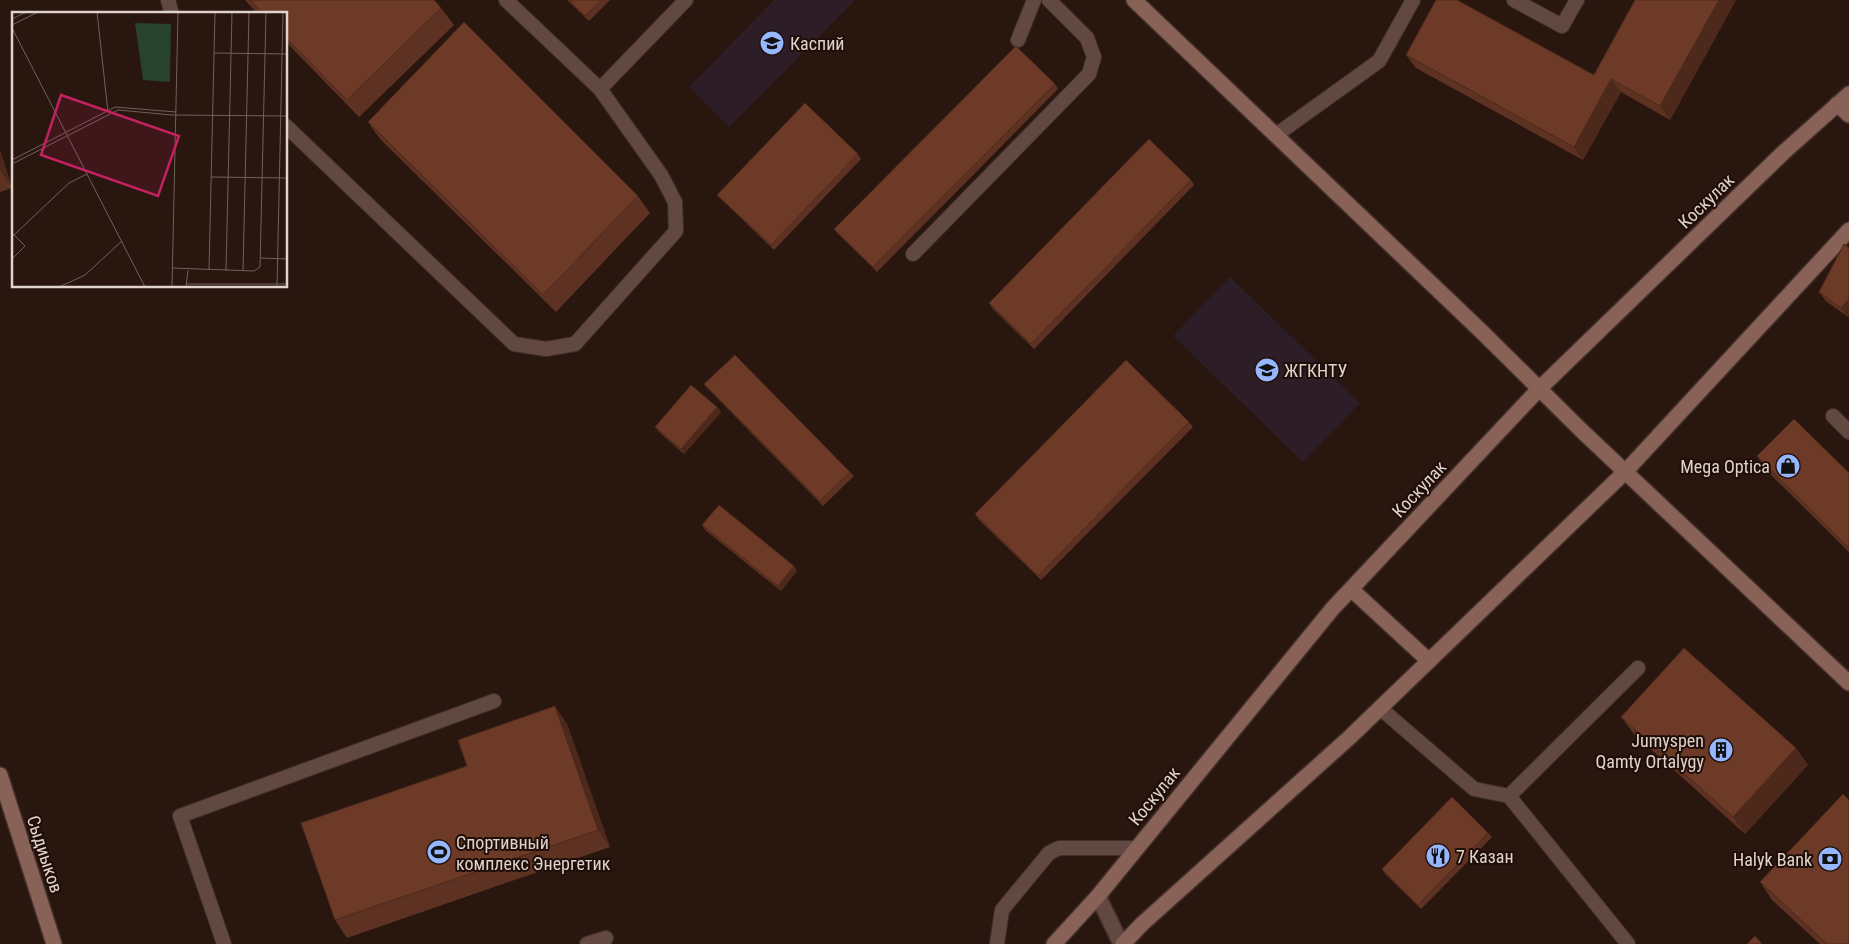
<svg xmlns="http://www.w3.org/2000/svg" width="1849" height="944" font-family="'Roboto Condensed',sans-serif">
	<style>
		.education { fill: #2d1d27 }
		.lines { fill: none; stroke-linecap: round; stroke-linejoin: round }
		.lane-casing { stroke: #43302a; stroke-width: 16 }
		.street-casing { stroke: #43302a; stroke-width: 18 }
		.secondary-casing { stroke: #43302a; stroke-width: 18 }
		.lane { stroke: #614942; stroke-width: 14 }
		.street { stroke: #614942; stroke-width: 15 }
		.secondary { stroke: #886257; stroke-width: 15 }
		.wall { fill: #5e3222 }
		.shaded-wall { fill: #4c291b }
		.building { fill: #6d3a27; stroke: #4c291b }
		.labels { text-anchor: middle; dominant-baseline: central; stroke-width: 4; stroke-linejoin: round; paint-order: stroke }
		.poi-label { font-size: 18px; fill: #e0d2cd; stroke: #1f0d07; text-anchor: start }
		.street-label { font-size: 18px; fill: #e0d2cd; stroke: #1f0d07 }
		.inset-road { fill: none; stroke: #72615b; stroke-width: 1 }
		.view { fill: #c42161; fill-opacity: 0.15; stroke: #c42161; stroke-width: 2.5 }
		.inset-edge { fill: none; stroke: #e0d2cd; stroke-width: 2.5 }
	</style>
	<rect width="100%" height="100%" fill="#29160f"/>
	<g class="education">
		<path d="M774,0H855L729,127L689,87Z"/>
		<path d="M1230,277L1360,403L1303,462L1173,336Z"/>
	</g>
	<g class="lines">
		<defs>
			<g id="lane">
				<path d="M168,0L172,14"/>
				<path d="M1514,0L1562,26L1577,0"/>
				<path d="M1018,40L1034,0"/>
				<path d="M600,89L686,0"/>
				<path d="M286,126L514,344L546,349L575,344L676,231L675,202L661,175L600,89L506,0"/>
				<path d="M1276,135L1379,61L1413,0"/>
				<path d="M913,254L1089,74L1094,57L1087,38L1049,0"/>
				<path d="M1833,416L1849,432"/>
				<path d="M1380,708L1474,789L1509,796L1638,668"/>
				<path d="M1509,796L1628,944"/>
				<path d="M224,944L180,816L494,701"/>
				<path d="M587,944L606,938"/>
				<path d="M997,944L1002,910L1049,853L1059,848H1136"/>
			</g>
			<path id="street" d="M1098,896L1121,944"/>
			<g id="secondary">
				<path d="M1134,0L1482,332L1582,431L1849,683"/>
				<path d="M1837,104L1849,115"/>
				<path d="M1351,589L1429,661"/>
				<path d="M0,775L54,944"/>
				<path d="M1054,944L1098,896L1333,608L1351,589L1539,389L1784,152L1849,94"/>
				<path d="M1123,944L1142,924L1350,737L1625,472L1849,230"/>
			</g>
		</defs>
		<use href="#lane" class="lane-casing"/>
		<use href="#street" class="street-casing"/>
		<use href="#secondary" class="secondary-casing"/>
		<use href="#lane" class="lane"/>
		<use href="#street" class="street"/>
		<use href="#secondary" class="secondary"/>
	</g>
	<g class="wall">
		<path d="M245,0H434L441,8L454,25L359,117L286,42V14H258Z"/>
		<path d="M567,0H610L589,21Z"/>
		<path d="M1635,0H1736L1670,120L1621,92L1583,160L1416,68L1406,55L1594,75Z"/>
		<path d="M1055,84L1058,89L877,272L837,233L834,229Z"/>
		<path d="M368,122L638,196L650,213L556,312L380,139Z"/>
		<path d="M0,150L12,188L0,192Z"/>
		<path d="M858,154L861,159L774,250L721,199L717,195Z"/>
		<path d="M1191,180L1194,185L1034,349L992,308L989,303Z"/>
		<path d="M1844,244L1848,317L1826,301L1819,292Z"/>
		<path d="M704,384L850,472L854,476L823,506L708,389Z"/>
		<path d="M717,407L721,412L684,454L659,432L655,427Z"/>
		<path d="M1189,422L1193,427L1041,580L978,519L975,514Z"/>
		<path d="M1757,456L1849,473V552L1766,470Z"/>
		<path d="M702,525L794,566L797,571L781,591L705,530Z"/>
		<path d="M1621,717L1796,748L1808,765L1745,834L1634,734Z"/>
		<path d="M567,724L610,847L347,938L335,920L467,766Z"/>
		<path d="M1488,833L1492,837L1421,909L1385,874L1382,869Z"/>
		<path d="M1760,882L1849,944H1820L1772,900Z"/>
	</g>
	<g class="shaded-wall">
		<path d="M1719,0H1736L1670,120L1660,106Z"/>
		<path d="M1611,79L1621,92L1583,160L1574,147Z"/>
		<path d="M0,150L12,188L0,170Z"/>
		<path d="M1849,299V316L1848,317L1841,308Z"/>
		<path d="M717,407L721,412L684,454L681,449Z"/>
		<path d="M794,566L797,571L781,591L778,586Z"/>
		<path d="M555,706L567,724L610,847L598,830Z"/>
		<path d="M1796,748L1808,765L1745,834L1733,817Z"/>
	</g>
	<g class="building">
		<path d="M250,0H434L441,8L347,100L286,38V14H263Z"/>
		<path d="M569,0H602L585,16Z"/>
		<path d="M1436,0H1457L1594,75L1635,0H1719L1660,106L1611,79L1574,147L1406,55Z"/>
		<path d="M464,22L638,196L543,295L368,122Z"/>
		<path d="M1016,46L1055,84L873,267L834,229Z"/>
		<path d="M805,103L858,154L771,245L717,195Z"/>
		<path d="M1149,139L1191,180L1031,344L989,303Z"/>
		<path d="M1844,244L1849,248V299L1841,308L1819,292Z"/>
		<path d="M735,355L850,472L820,501L704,384Z"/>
		<path d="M1126,360L1189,422L1038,576L975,514Z"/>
		<path d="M691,385L717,407L681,449L655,427Z"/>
		<path d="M1794,419L1849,473V548L1757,456Z"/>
		<path d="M719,505L794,566L778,586L702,525Z"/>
		<path d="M1684,648L1796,748L1733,817L1621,717Z"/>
		<path d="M555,706L598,830L335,920L301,823L467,766L458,740Z"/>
		<path d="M1843,794L1849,800V944H1827L1760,882Z"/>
		<path d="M1452,797L1488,833L1418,905L1382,869Z"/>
		<path d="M1755,936L1762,944H1747Z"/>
	</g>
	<defs>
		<symbol id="university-disc" viewBox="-11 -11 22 22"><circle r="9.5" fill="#96b6fd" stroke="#1f0d07"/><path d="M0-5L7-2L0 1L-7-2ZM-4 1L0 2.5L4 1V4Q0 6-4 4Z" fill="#111"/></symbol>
		<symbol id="shop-disc" viewBox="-11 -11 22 22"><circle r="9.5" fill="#96b6fd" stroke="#1f0d07"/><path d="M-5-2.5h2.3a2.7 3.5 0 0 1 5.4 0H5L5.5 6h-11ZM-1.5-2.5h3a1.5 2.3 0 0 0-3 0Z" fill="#111"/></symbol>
		<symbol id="building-disc" viewBox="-11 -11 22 22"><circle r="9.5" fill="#96b6fd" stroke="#1f0d07"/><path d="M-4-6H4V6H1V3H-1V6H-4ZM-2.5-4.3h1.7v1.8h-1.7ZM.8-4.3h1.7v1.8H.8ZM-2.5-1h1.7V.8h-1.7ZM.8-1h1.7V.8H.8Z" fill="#111"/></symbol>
		<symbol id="stadium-disc" viewBox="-11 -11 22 22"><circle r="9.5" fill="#96b6fd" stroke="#1f0d07"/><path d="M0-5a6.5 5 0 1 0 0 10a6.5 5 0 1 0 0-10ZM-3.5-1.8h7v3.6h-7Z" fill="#111"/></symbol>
		<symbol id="restaurant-disc" viewBox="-11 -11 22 22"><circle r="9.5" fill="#96b6fd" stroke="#1f0d07"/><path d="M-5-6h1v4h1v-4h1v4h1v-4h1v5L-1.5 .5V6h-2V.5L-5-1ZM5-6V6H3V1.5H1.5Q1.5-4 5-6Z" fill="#111"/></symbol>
		<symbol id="bank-disc" viewBox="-11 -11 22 22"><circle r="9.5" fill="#96b6fd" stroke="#1f0d07"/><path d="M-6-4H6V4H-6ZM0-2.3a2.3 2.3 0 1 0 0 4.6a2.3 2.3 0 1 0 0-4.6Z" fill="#111"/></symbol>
	</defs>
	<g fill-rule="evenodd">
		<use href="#university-disc" x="758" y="29" width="28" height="28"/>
		<use href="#university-disc" x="1253" y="356" width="28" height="28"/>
		<use href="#shop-disc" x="1774" y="452" width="28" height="28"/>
		<use href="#building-disc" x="1707" y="736" width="28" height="28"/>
		<use href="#stadium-disc" x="425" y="838" width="28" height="28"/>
		<use href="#restaurant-disc" x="1424" y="842" width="28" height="28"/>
		<use href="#bank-disc" x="1816" y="845" width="28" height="28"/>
	</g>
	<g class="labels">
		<g class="poi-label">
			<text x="790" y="43">Каспий</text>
			<text x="1284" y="370">ЖГКНТУ</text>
			<text x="1770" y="466" text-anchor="end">Mega Optica</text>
			<text x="1704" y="740" text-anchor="end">Jumyspen<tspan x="1704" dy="21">Qamty Ortalygy</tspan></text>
			<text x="456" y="842">Спортивный<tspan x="456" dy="21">комплекс Энергетик</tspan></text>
			<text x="1456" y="856">7 Казан</text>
			<text x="1812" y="859" text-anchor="end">Halyk Bank</text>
		</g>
		<g class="street-label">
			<text transform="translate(1706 201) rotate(-44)">Коскулак</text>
			<text transform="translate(1419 489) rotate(-47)">Коскулак</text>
			<text transform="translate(1154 796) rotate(-51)">Коскулак</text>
			<text transform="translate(45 854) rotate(72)">Сыдиыков</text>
		</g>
	</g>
	<g transform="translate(12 12)">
		<rect width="275" height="275" fill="#29160f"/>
		<path d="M123,11L159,12L158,70L131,68Z" fill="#27422e"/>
		<path class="inset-road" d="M85,0L96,100M0,7L14,0M0,13L26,0M0,16L133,275M202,41L275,42M0,148L103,95L164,100M0,152L106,98L160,103L275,104M199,165L275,166M0,221L13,234L0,247M2,223L57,171L75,162M249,246L275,247M160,256L242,259L248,255L254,0M197,258L203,0M214,259L220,0M231,259L237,0M175,272H275M47,275L73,263L110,229M160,275L166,0M174,275L176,258M265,275L271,0"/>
		<path class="view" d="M49,83L167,124L146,184L29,143Z"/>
		<rect width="275" height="275" class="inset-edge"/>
	</g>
</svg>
